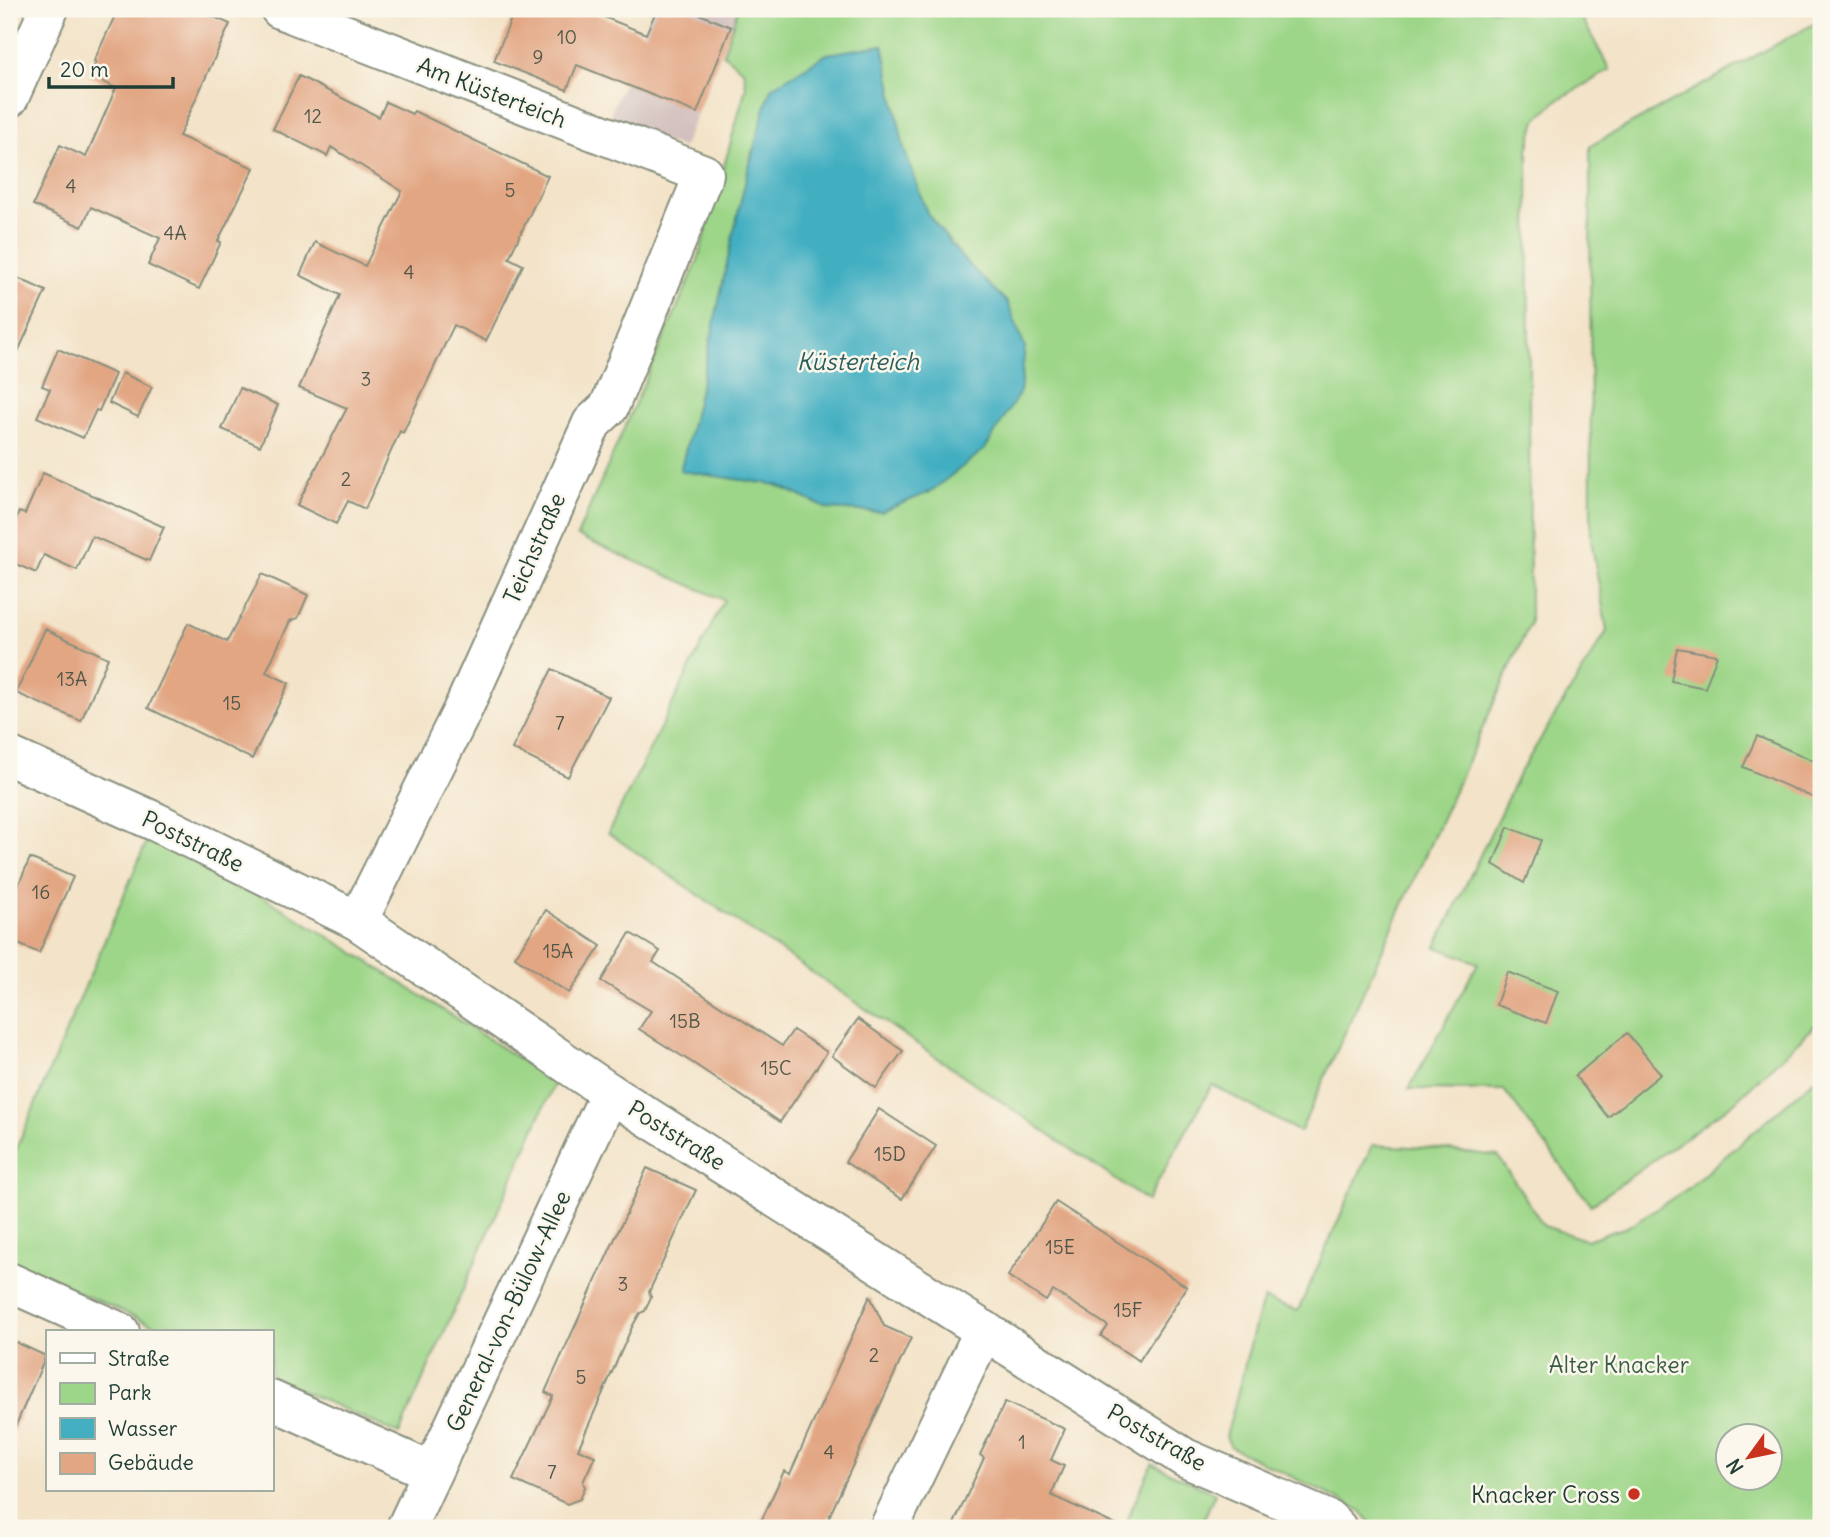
<svg xmlns="http://www.w3.org/2000/svg" width="1830" height="1537" font-family="Delius,sans-serif">
	<style>
		.industrial { fill: #d1bfbd }
		.green { fill: #9dd688; stroke: #5e8a5e; stroke-width: 2; fill-rule: evenodd }
		.water { fill: #43afc1; stroke: #31767a; stroke-width: 2 }
		.building { fill: #e2a683 }
		.lines { fill: none; stroke-linecap: round; stroke-linejoin: round }
		.minor-casing { stroke: #89907e; stroke-width: 42 }
		.minor { stroke: #fff; stroke-width: 38 }
		.poi-dot { fill: #c8321e; stroke: #fbf7ec; stroke-width: 2.5 }
		.labels { text-anchor: middle; dominant-baseline: central; stroke-width: 5; stroke-linejoin: round; paint-order: stroke }
		.number-label { font-size: 19px; fill: #505748 }
		.street-label { font-size: 23px; fill: #1f3d34; stroke: #fbf7ec }
		.park-label { font-size: 23px; fill: #385c45; stroke: #fbf7ec }
		.poi-label { font-size: 23px; fill: #1f3d34; stroke: #fbf7ec; text-anchor: end }
		.water-label { font-size: 24px; font-style: italic; fill: #2a5f5e; stroke: #fbf7ec }
	</style>
	<rect width="100%" height="100%" fill="#fbf7ec"/>
	<filter id="ink" filterUnits="userSpaceOnUse"><feTurbulence type="fractalNoise" baseFrequency=".0143" numOctaves="2"/><feDisplacementMap in="SourceGraphic" scale="14" xChannelSelector="R" yChannelSelector="G"/><feConvolveMatrix kernelMatrix="1 2 1 2 8 2 1 2 1" color-interpolation-filters="sRGB"/></filter>
	<filter id="wash" filterUnits="userSpaceOnUse"><feTurbulence type="fractalNoise" baseFrequency=".00686" numOctaves="4" result="noise"/><feDisplacementMap in="SourceGraphic" scale="28" xChannelSelector="R" yChannelSelector="G"/><feGaussianBlur stdDeviation="1.57" result="paint"/><feColorMatrix in="noise" values="0 0 0 0 0 0 0 0 0 0 0 0 0 0 0 0 0 1.4 0 .05"/><feComposite in="paint" operator="in"/></filter>
	<g filter="url(#wash)">
		<rect width="100%" height="100%" fill="#f3e3c8"/>
		<path class="industrial" d="M654,9H738L683,148L608,120Z"/>
		<g class="green">
			<path d="M738,9H1577L1610,70L1556,101L1536,120L1528,150L1530,623L1300,1132L1212,1085L1147,1201L608,833L724,600L577,536L698,260L746,87L744,71L723,54ZM904,149L927,213L963,259L930,492L881,512L828,509L777,485L681,471L702,389L752,151Z"/>
			<path d="M1821,20V1020L1732,1104L1591,1205L1504,1090L1409,1089L1478,963L1436,947L1519,774L1607,631L1591,540L1590,146Z"/>
			<path d="M152,829L347,948L555,1082L399,1434L271,1377V1332H169L9,1262V1166Z"/>
			<path d="M1821,1074V1528H1377L1358,1509L1231,1447L1226,1437L1256,1322L1264,1299L1298,1311L1372,1145L1431,1148L1498,1156L1544,1226L1586,1240L1627,1227L1687,1189ZM1728,1436H1770V1478H1728Z"/>
			<path d="M1152,1464L1215,1493L1200,1528H1123Z"/>
		</g>
		<path class="water" d="M883,45L904,149L927,213L963,259L1008,303L1025,348L1020,392L985,449L930,492L881,512L828,509L777,485L680,471C714,344 732,213 771,88L827,54Z"/>
		<g id="blocks">
			<g class="building">
				<path d="M118,9H196L230,24L179,136L254,168L218,241L221,242L199,289L148,265L160,238L91,207L82,227L33,205L60,145L86,157L116,88L90,76L96,62L94,61Z"/>
				<path d="M515,9H584L646,34L657,9H687L731,27L697,113L577,65L567,90L494,61Z"/>
				<path d="M299,76L379,117L386,102L412,114L414,111L548,176L509,258L523,265L486,341L454,325L403,433L400,431L365,509L348,501L336,524L297,505L347,408L299,388L340,295L300,275L315,242L365,266L402,191L331,147L327,156L273,129Z"/>
				<path d="M9,274L46,291L9,371Z"/>
				<path d="M58,349L115,374L99,411L96,410L83,438L37,417L50,389L42,386Z"/>
				<path d="M122,373L152,387L138,417L109,403Z"/>
				<path d="M240,388L278,405L260,446L222,429Z"/>
				<path d="M43,473L164,527L149,561L92,536L77,570L44,555L36,573L9,561V536L19,512L25,514Z"/>
				<path d="M262,574L308,595L298,618L290,621L266,672L289,683L252,759L148,708L188,623L227,642Z"/>
				<path d="M45,629L108,658L81,721L16,693Z"/>
				<path d="M1677,648L1717,655L1705,688L1671,681Z"/>
				<path d="M552,669L609,697L568,777L512,749Z"/>
				<path d="M1757,736L1821,764V801L1743,767Z"/>
				<path d="M1508,827L1541,840L1524,883L1493,864Z"/>
				<path d="M30,858L73,877L39,953L9,940V907Z"/>
				<path d="M546,910L601,946L569,993L515,957Z"/>
				<path d="M630,933L660,951L653,962L782,1046L793,1030L827,1052L780,1122L696,1065L639,1029L651,1011L601,981Z"/>
				<path d="M1507,972L1558,991L1546,1023L1496,1005Z"/>
				<path d="M858,1019L903,1051L876,1088L832,1056Z"/>
				<path d="M1627,1033L1661,1074L1608,1117L1575,1076Z"/>
				<path d="M879,1109L936,1146L902,1199L845,1162Z"/>
				<path d="M647,1168L696,1190L649,1292L651,1297L645,1311L640,1313L632,1327L578,1449L595,1456L583,1482L585,1487L580,1499L567,1504L513,1480L553,1396L545,1392Z"/>
				<path d="M1056,1202L1187,1287L1139,1361L1101,1336L1108,1326L1081,1308L1053,1291L1046,1301L1008,1276Z"/>
				<path d="M870,1296L884,1326L911,1338L824,1528H758L784,1471L790,1474Z"/>
				<path d="M9,1339L46,1356L9,1441Z"/>
				<path d="M1005,1402L1065,1429L1051,1460L1064,1466L1051,1495L1122,1528H952L984,1458L980,1455Z"/>
			</g>
		</g>
	</g>
	<g filter="url(#ink)">
		<use href="#blocks" fill-opacity="0" stroke="#89907e" stroke-width="2"/>
		<g class="lines">
			<defs>
				<g id="minor">
					<path d="M280,9L704,174L609,407L592,423L464,707L358,921"/>
					<path d="M9,98L49,9"/>
					<path d="M9,756L156,822L358,921L610,1093L1185,1458L1329,1520L1337,1528"/>
					<path d="M9,1282L120,1332"/>
					<path d="M271,1400L432,1472"/>
					<path d="M406,1528L610,1093"/>
					<path d="M889,1528L984,1330"/>
				</g>
			</defs>
			<use href="#minor" class="minor-casing"/>
			<use href="#minor" class="minor"/>
		</g>
	</g>
	<circle class="poi-dot" cx="1634" cy="1494" r="7"/>
	<g class="labels">
		<g class="number-label">
			<text x="567" y="37">10</text>
			<text x="538" y="57">9</text>
			<text x="313" y="116">12</text>
			<text x="71" y="186">4</text>
			<text x="510" y="190">5</text>
			<text x="175" y="233">4A</text>
			<text x="409" y="272">4</text>
			<text x="366" y="379">3</text>
			<text x="346" y="479">2</text>
			<text x="72" y="679">13A</text>
			<text x="232" y="703">15</text>
			<text x="560" y="723">7</text>
			<text x="41" y="892">16</text>
			<text x="558" y="951">15A</text>
			<text x="685" y="1021">15B</text>
			<text x="776" y="1068">15C</text>
			<text x="890" y="1154">15D</text>
			<text x="1060" y="1247">15E</text>
			<text x="623" y="1284">3</text>
			<text x="1128" y="1310">15F</text>
			<text x="874" y="1355">2</text>
			<text x="581" y="1377">5</text>
			<text x="1022" y="1442">1</text>
			<text x="829" y="1452">4</text>
			<text x="552" y="1472">7</text>
		</g>
		<g class="street-label">
			<text transform="translate(492 92) rotate(21)">Am Küsterteich</text>
			<text transform="translate(534 548) rotate(-66)">Teichstraße</text>
			<text transform="translate(193 841) rotate(26)">Poststraße</text>
			<text transform="translate(677 1135) rotate(32)">Poststraße</text>
			<text transform="translate(508 1311) rotate(-65)">General-von-Bülow-Allee</text>
			<text transform="translate(1157 1437) rotate(30)">Poststraße</text>
		</g>
		<g class="park-label">
			<text x="1619" y="1364">Alter Knacker</text>
		</g>
		<g class="poi-label">
			<text x="1620" y="1494">Knacker Cross</text>
		</g>
		<g class="water-label">
			<text x="858" y="361">Küsterteich</text>
		</g>
	</g>
	<rect width="1830" height="1537" fill="none" stroke="#fbf7ec" stroke-width="35"/>
	<rect x="46" y="1330" width="228" height="161" fill="#fbf7ec" stroke="#a3ada2" stroke-width="2"/>
	<rect x="60" y="1353" width="35" height="10" fill="#ffffff" stroke="#a3ada2" stroke-width="2"/>
	<text x="108" y="1366" font-size="21" fill="#1f3d34">Straße</text>
	<rect x="60" y="1383" width="35" height="21" fill="#9dd688" stroke="#a3ada2" stroke-width="2"/>
	<text x="108" y="1400" font-size="21" fill="#1f3d34">Park</text>
	<rect x="60" y="1418" width="35" height="21" fill="#43afc1" stroke="#a3ada2" stroke-width="2"/>
	<text x="108" y="1436" font-size="21" fill="#1f3d34">Wasser</text>
	<rect x="60" y="1453" width="35" height="21" fill="#e2a683" stroke="#a3ada2" stroke-width="2"/>
	<text x="108" y="1470" font-size="21" fill="#1f3d34">Gebäude</text>
	<g transform="translate(1749 1457) rotate(237)"><circle r="33" fill="#fbf7ec" stroke="#a3ada2" stroke-width="2"/>
	<path d="M0-5L12 26L0 18L-12 26Z" fill="#c8321e"/>
	<text y="-10" font-size="19" font-weight="bold" text-anchor="middle" fill="#1f3d34">N</text>
	</g>
	<path d="M49 77v10h124v-10" fill="none" stroke="#1f3d34" stroke-width="3.5"/>
	<text x="60" y="77" font-size="21" fill="#1f3d34" stroke="#fbf7ec" stroke-width="5" paint-order="stroke">20 m</text>
</svg>
